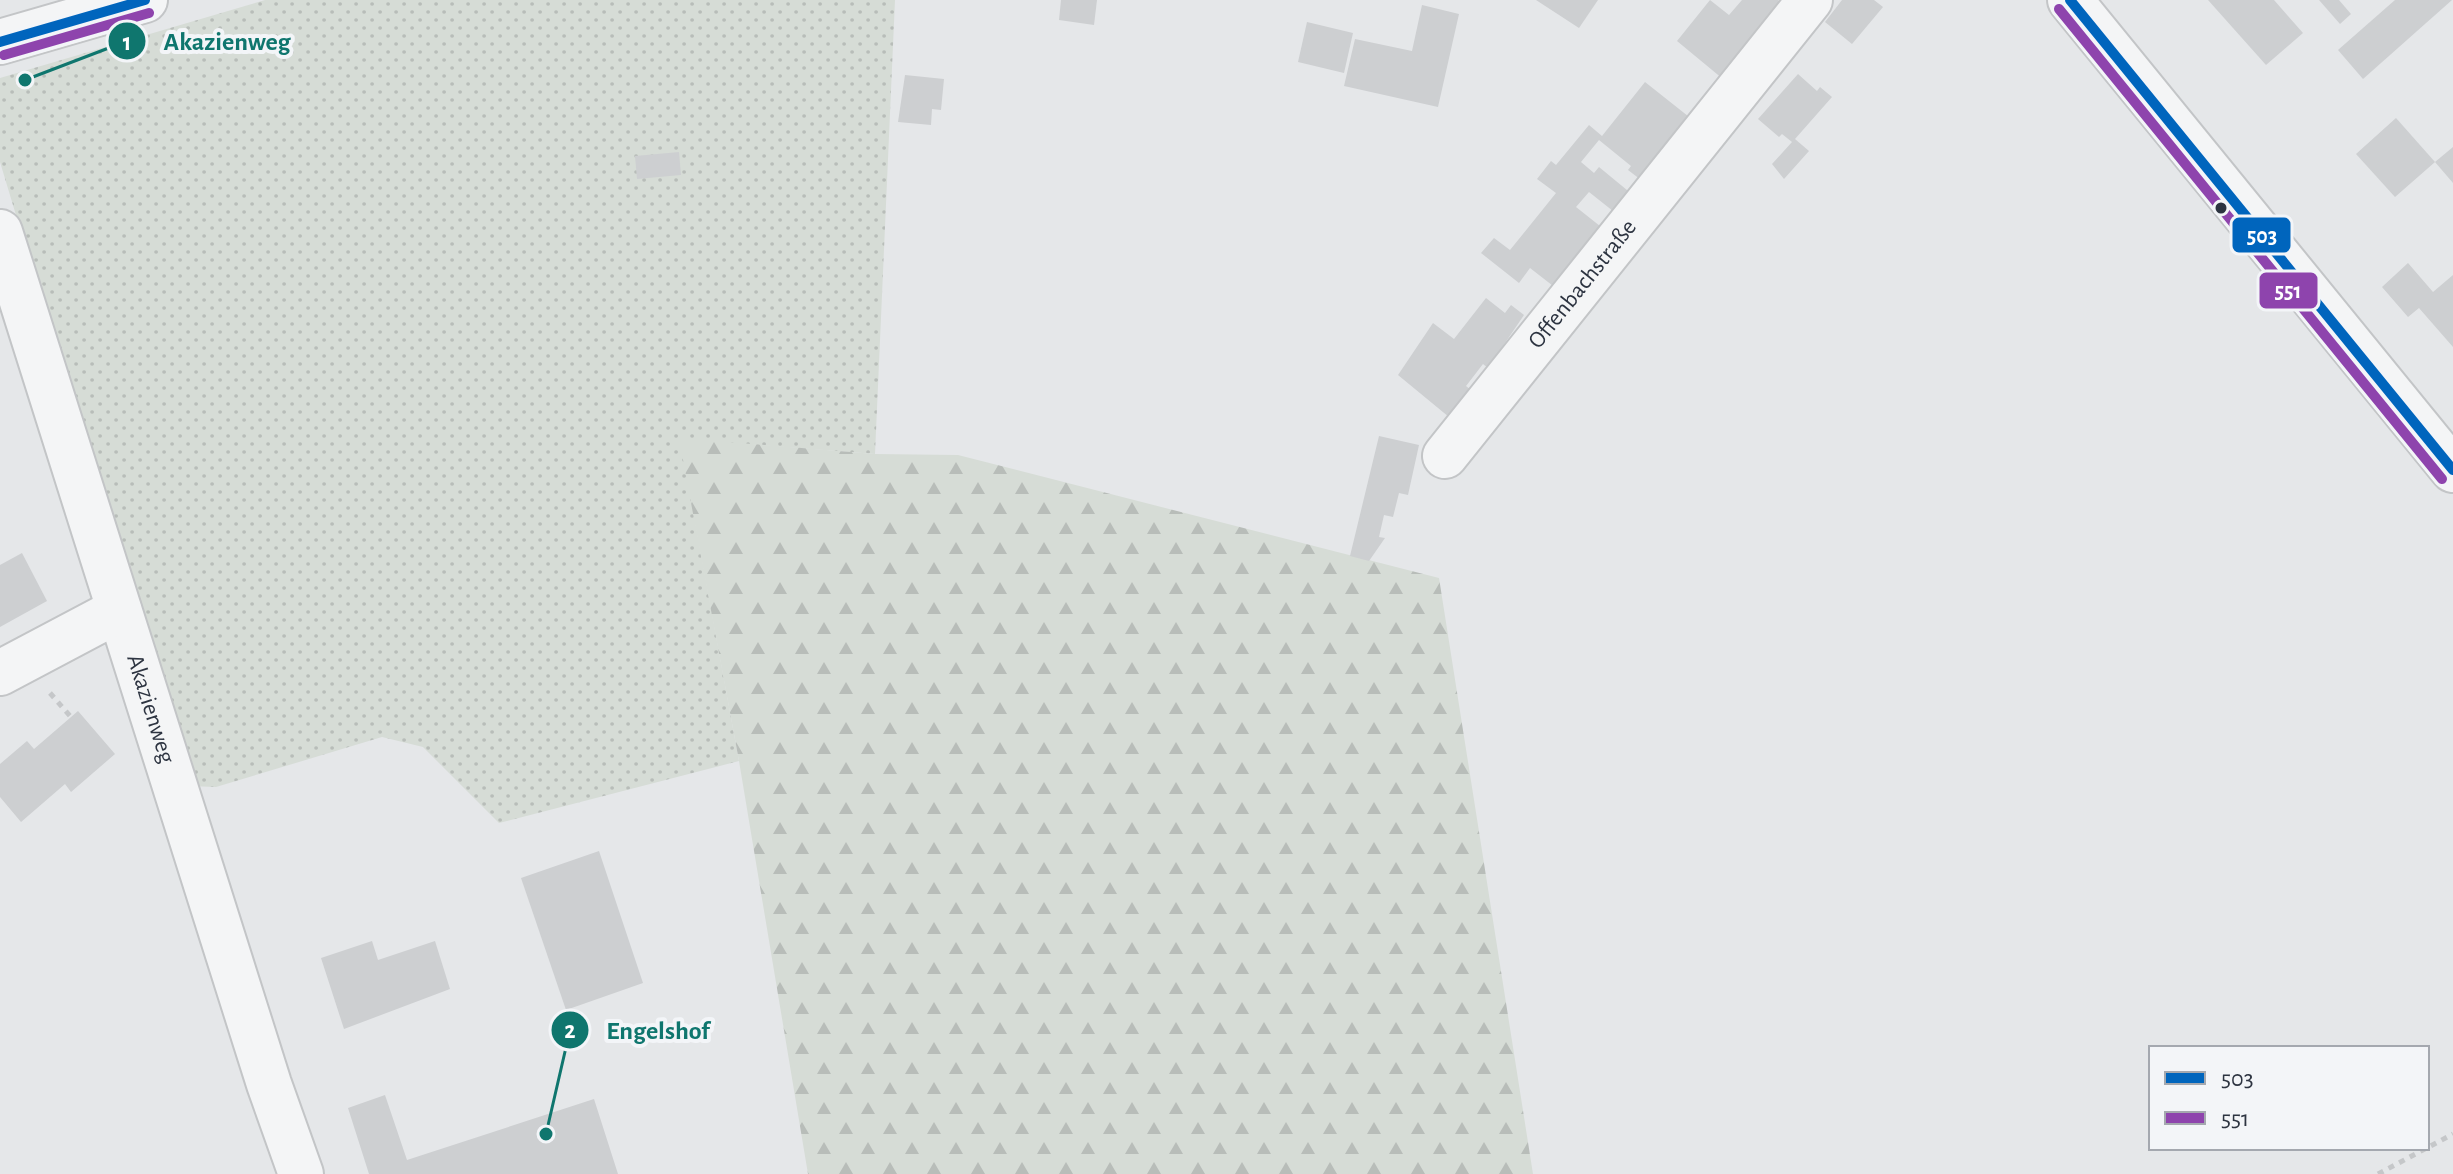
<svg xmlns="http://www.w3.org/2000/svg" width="2453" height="1174" font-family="'Alegreya Sans',sans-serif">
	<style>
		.grass { fill: url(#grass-dots) }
		.forest { fill: url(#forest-firs) }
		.building { fill: #cdcfd1 }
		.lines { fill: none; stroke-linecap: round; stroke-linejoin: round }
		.minor-casing { stroke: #c3c5c7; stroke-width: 48 }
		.path { stroke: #c5c7c9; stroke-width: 5; stroke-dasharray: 6 6; stroke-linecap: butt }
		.minor { stroke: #f4f5f6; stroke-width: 44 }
		.bus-1-casing { stroke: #f3f5f8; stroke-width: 16 }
		.bus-2-casing { stroke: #f3f5f8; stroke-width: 16 }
		.bus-1 { stroke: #0065bd; stroke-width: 10 }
		.bus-2 { stroke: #8e44ad; stroke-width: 10 }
		.bus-dot { fill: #2d3441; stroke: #f3f5f8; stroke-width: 3 }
		.labels { text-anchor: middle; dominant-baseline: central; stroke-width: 8; stroke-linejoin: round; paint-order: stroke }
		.street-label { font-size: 24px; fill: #2d3441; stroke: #f3f5f8 }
		.leader { fill: none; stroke: #0f766e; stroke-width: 3 }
		.callout-dot { fill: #0f766e; stroke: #f3f5f8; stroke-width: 3 }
		.mark-label { font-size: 24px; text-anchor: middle; font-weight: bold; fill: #fff }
		.callout-label { font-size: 26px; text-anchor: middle; font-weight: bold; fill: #0f766e; stroke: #f3f5f8; stroke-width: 8; stroke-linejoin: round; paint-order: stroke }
		.line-badge { stroke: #f3f5f8; stroke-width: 3 }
		.badge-label { font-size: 22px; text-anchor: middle; font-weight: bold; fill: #fff }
	</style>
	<defs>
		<pattern id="grass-dots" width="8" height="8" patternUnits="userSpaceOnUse" patternTransform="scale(2)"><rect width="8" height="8" fill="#d6dcd6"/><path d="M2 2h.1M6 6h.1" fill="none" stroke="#b8bdb9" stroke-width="1.8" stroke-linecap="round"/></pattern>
		<pattern id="forest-firs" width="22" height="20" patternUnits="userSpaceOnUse" patternTransform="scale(2)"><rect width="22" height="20" fill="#d6dcd6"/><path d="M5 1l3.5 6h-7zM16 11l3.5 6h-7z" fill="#b8bdb9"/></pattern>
	</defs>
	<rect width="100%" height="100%" fill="#e5e7e9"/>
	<path class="grass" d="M265,0H895L875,454L680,439L739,761L499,823L423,747L382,737L216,787L188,786L0,162V78Z"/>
	<path class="forest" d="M679,438L875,454L958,455L1439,578L1533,1174H808L739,761Z"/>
	<g class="building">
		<path d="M1061,0H1097L1094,25L1059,20Z"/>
		<path d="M1536,0H1598L1579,28Z"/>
		<path d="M1710,0L1729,15L1742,0H1778L1791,10L1729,84L1677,41Z"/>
		<path d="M1842,0H1874L1883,7L1852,44L1825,22Z"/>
		<path d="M2208,0H2274L2303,33L2266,65Z"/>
		<path d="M2319,0H2339L2351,14L2340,24Z"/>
		<path d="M2395,0H2452L2363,79L2338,50Z"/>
		<path d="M1422,5L1459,14L1438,107L1344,86L1355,39L1412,51Z"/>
		<path d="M1307,22L1353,33L1344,73L1298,62Z"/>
		<path d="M1798,74L1817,91L1820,87L1832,97L1795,139L1809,151L1784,179L1772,164L1792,142L1782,134L1779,137L1758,119Z"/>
		<path d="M905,75L944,79L941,110L932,109L931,125L898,122Z"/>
		<path d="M1645,82L1698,124L1649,186L1628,170L1631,166L1599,140L1581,162L1594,173L1599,167L1633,195L1618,215L1589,192L1576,207L1605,230L1557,289L1530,268L1519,283L1481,253L1494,238L1510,250L1556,193L1537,179L1551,161L1556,165L1589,125L1602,136Z"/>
		<path d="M2396,118L2435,162L2395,197L2356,154Z"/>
		<path d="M2453,147V183L2435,162Z"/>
		<path d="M679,152L681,175L637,179L635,156Z"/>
		<path d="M2408,263L2433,292L2453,275V347L2419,308L2408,317L2382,287Z"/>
		<path d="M1486,298L1505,313L1511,305L1524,315L1488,368L1483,364L1466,386L1471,390L1449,417L1398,375L1433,323L1454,339Z"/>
		<path d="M1379,436L1419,445L1408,495L1399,493L1393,517L1384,515L1379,537L1385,538L1369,561L1350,556Z"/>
		<path d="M22,553L47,601L0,627V565Z"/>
		<path d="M78,711L115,754L71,792L65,784L21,822L0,797V764L27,741L34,749Z"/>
		<path d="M599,851L643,983L566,1010L521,878Z"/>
		<path d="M372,941L378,960L435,941L450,989L344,1029L321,958Z"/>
		<path d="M385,1095L407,1160L594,1099L618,1174H369L348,1108Z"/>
	</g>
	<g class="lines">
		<defs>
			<g id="minor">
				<path d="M2070,0L2453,470"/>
				<path d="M0,42L145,0"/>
				<path id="s1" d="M0,232L269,1084L301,1174"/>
				<path id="s2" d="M1445,456L1810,0"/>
				<path d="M0,673L119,610"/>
			</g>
		</defs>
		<use href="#minor" class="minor-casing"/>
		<g class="path">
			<path d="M50,693L71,717"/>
			<path d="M2378,1174L2453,1134"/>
		</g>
		<use href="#minor" class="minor"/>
		<defs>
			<g id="bus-1">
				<path d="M2070,0L2453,470"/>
				<path d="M0,42L145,0"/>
			</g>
			<g id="bus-2">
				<path d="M2059,9L2442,479"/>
				<path d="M4,55L149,13"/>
			</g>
		</defs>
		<use href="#bus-1" class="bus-1-casing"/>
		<use href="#bus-2" class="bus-2-casing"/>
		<use href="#bus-1" class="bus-1"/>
		<use href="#bus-2" class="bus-2"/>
	</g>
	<circle class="bus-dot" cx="2221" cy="208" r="7"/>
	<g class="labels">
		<g class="street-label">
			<text stroke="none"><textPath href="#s2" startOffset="220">Offenbachstraße</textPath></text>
			<text stroke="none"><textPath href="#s1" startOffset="500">Akazienweg</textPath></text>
		</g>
	</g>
	<path class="leader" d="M25 80L127 41M546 1134L570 1030"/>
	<g class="callout-dot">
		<circle cx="25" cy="80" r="8"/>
		<circle cx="546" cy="1134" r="8"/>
		<circle cx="127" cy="41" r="20"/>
		<circle cx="570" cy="1030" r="20"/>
	</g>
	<g class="mark-label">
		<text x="127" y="50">1</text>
		<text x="570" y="1038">2</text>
	</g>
	<g class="callout-label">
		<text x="227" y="50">Akazienweg</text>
		<text x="658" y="1039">Engelshof</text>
	</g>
	<g class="line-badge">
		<rect x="2231" y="216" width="61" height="38" rx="8" fill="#0065bd"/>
		<rect x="2258" y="271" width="61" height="39" rx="8" fill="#8e44ad"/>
	</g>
	<g class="badge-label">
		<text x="2262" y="243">503</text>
		<text x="2288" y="298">551</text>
	</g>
	<rect x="2149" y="1046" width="280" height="104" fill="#f3f5f8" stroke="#a4a8af" stroke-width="2"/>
	<rect x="2165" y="1072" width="40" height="12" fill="#0065bd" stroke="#a4a8af" stroke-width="2"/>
	<text x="2221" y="1086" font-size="24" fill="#2d3441">503</text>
	<rect x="2165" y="1112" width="40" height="12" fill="#8e44ad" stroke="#a4a8af" stroke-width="2"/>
	<text x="2221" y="1126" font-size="24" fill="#2d3441">551</text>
</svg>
